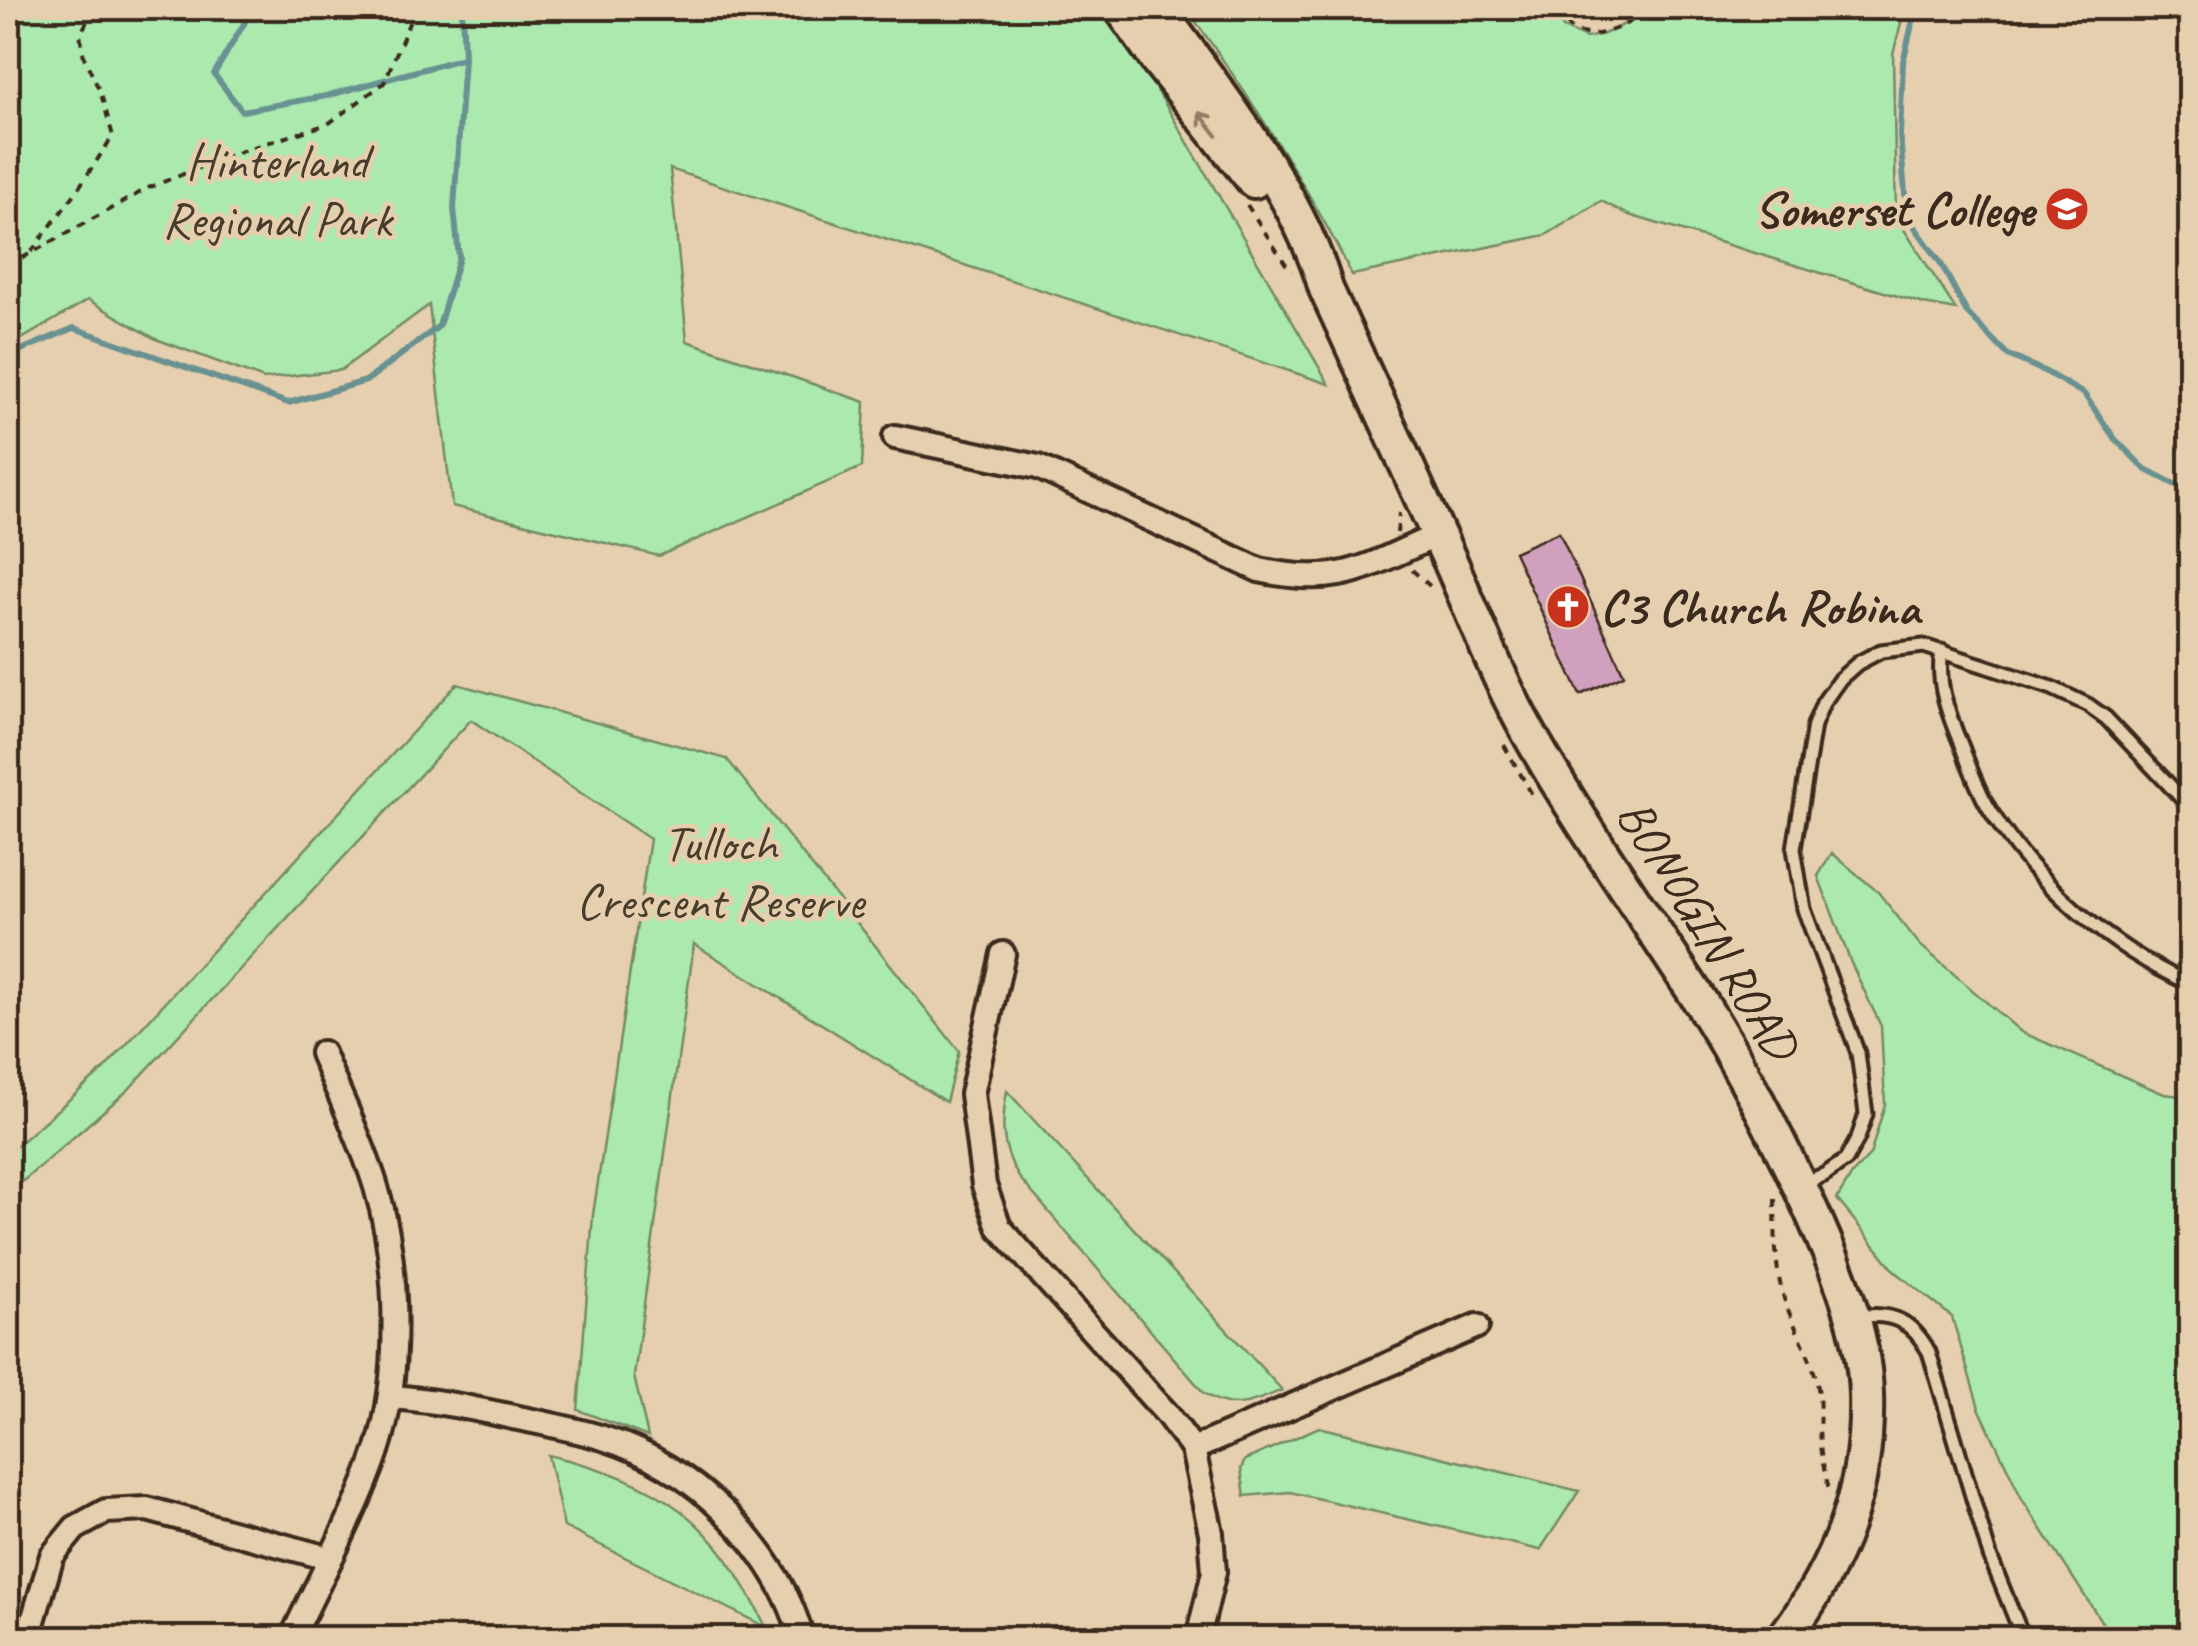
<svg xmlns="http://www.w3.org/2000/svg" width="2198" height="1646" font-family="Caveat,sans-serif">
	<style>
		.green { fill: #abe9af; stroke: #738a66; stroke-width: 2.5 }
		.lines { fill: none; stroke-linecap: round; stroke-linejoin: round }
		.stream { stroke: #679191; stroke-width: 6 }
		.building { fill: #d1a0be; stroke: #3b2a1e; stroke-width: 2.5 }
		.lane-casing { stroke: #3b2a1e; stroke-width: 19 }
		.street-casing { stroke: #3b2a1e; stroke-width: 30 }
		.secondary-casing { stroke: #3b2a1e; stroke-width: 40 }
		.path { stroke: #3b2a1e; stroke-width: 4; stroke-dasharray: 8 8; stroke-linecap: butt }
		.lane { stroke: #e6cfae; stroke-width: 11 }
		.street { stroke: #e6cfae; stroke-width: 22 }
		.secondary { stroke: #e6cfae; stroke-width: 32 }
		.oneway { stroke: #907c66 }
		.labels { text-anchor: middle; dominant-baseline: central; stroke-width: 9; stroke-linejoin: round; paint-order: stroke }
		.park-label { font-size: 50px; fill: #463d2c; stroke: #e6cfae }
		.poi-label { font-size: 50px; font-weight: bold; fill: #3b2a1e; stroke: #e6cfae; text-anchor: end }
		.street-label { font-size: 50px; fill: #3b2a1e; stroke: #e6cfae }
	</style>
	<rect width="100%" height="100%" fill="#e6cfae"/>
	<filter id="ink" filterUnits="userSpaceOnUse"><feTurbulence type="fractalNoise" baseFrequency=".01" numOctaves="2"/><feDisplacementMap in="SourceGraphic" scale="20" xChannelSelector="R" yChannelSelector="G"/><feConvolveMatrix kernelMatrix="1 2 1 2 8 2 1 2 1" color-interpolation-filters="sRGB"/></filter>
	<g filter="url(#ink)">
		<g class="green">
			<path d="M8,8H1109L1329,384L670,169L687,341L865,402L862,467L659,556L452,506L429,305L341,370L264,379L156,339L88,300L8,347Z"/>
			<path d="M1186,8H1552L1563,28L1586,38L1604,34L1658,8H1905L1893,54L1896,217L1956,310L1924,304L1629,215L1601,201L1546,235L1352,275C1306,182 1247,92 1186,8Z"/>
			<path d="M457,684L727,759L959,1051L946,1102L694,944L634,1376L648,1437L578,1410L593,1215L650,839L471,720L128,1090L8,1194V1153L103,1070Z"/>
			<path d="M1832,853L1878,892L1920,945L2021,1032L2164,1094L2190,1097V1638H2112L2022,1499L1979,1408L1952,1317L1895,1271L1837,1199L1852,1174L1870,1155L1885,1104L1881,1026L1851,963L1818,876Z"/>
			<path d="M1007,1091L1282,1390C1254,1402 1232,1413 1204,1393L1018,1176C1001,1146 1001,1124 1007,1091Z"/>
			<path d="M1319,1427L1579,1491L1540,1550L1290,1492L1245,1496L1241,1469L1245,1460Z"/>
			<path d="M548,1455C663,1482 714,1519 766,1627L564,1527Z"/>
		</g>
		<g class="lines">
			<g class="stream">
				<path d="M68,8H74"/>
				<path d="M245,8V22L214,74L242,111L326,96L464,58"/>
				<path d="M1916,8L1903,62L1900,136L1907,216L1940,262L1967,313L2008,355L2046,372L2084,394L2115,439L2145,469L2190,492"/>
				<path d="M8,361L14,353L74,328L288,403L366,381L439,326L459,258L454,208L464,58L462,8"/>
				<path d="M8,614V619"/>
			</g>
		</g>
		<path class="building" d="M1559,532L1624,675L1580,695L1514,552Z"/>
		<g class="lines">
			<defs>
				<g id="lane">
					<path d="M1942,651C1936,684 1949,716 1962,747C1970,768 1978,791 1990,810C2036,885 2111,948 2190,984"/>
					<path d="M1803,1183L1824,1175L1846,1160L1858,1138L1866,1114L1858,1053L1804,909L1794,849L1814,725L1823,703L1840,679L1858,663L1881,651L1924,646L2052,688L2088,705L2106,718L2190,807"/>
					<path d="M1859,1317C1892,1311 1913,1322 1929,1352L1990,1556L2023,1638"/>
				</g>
				<g id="street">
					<path d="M895,437L1038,467L1259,570C1343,588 1365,566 1438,535"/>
					<path d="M1003,954L972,1094L984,1185L999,1227L1167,1414L1193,1449L1211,1533L1214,1572L1198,1638"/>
					<path d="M391,1397C433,1400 472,1408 513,1417C543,1423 574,1429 603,1438C694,1466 776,1547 802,1638"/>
					<path d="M1193,1449L1477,1326"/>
					<path d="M28,1638L52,1556L75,1528L106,1511L147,1509L328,1558"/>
					<path d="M292,1638C319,1580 357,1511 377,1451C402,1376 399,1263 376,1187C362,1141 340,1097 322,1053"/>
				</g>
				<g id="secondary">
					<path d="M1121,8L1158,61L1254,181"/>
					<path d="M1157,8C1216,90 1298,191 1326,289C1368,380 1410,472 1451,563C1474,616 1495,671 1522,721C1576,819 1640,908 1700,1001C1742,1067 1777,1137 1810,1208C1836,1266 1864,1329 1866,1394C1869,1487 1839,1565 1784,1638"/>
				</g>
			</defs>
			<use href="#lane" class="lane-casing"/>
			<use href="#street" class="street-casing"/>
			<use href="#secondary" class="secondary-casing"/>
			<g class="path">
				<path d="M1560,8L1570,28C1599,46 1629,21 1655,8"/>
				<path d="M1247,205L1291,272"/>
				<path d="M31,252L74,195L113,136L101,94L84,57L80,35L94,8"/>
				<path d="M8,266L148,188L244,150L328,124L384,83L414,11L412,8"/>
				<path d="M1397,533L1399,513"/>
				<path d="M1412,570L1431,587"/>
				<path d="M1504,745L1534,798"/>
				<path d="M1775,1199C1776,1238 1773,1274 1789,1312C1799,1337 1811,1356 1817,1383C1822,1404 1818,1423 1820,1444C1821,1459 1826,1475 1829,1490"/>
			</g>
			<use href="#lane" class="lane"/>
			<use href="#street" class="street"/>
			<use href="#secondary" class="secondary"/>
		</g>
		<defs><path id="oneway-shaft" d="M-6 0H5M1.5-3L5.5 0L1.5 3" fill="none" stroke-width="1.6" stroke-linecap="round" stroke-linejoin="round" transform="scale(2.5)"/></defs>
		<use class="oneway" href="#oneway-shaft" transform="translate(1208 124) rotate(-128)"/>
	</g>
	<defs>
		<symbol id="school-disc" viewBox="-11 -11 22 22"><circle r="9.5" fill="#c8321e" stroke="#e6cfae"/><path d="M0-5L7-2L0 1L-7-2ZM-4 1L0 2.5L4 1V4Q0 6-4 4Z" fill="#fff"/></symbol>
		<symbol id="church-disc" viewBox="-11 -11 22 22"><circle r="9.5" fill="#c8321e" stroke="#e6cfae"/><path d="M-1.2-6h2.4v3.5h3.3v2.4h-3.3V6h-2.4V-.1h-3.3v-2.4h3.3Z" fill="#fff"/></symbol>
	</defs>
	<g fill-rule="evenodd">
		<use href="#school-disc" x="2042" y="184" width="50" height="50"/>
		<use href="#church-disc" x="1543" y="582" width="50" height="50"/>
	</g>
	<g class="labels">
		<g class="park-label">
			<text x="277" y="161">Hinterland<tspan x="277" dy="58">Regional Park</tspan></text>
			<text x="720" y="843">Tulloch<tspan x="720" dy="58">Crescent Reserve</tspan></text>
		</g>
		<g class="poi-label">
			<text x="2034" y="209">Somerset College</text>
			<text x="1600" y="607" text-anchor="start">C3 Church Robina</text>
		</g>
		<g class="street-label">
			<text transform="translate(1708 929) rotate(58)">BONOGIN ROAD</text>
		</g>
	</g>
	<rect width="2198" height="1646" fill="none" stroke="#e6cfae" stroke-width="40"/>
	<rect x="20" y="20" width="2158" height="1606" fill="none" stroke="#3b2a1e" stroke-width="4" filter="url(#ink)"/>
</svg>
